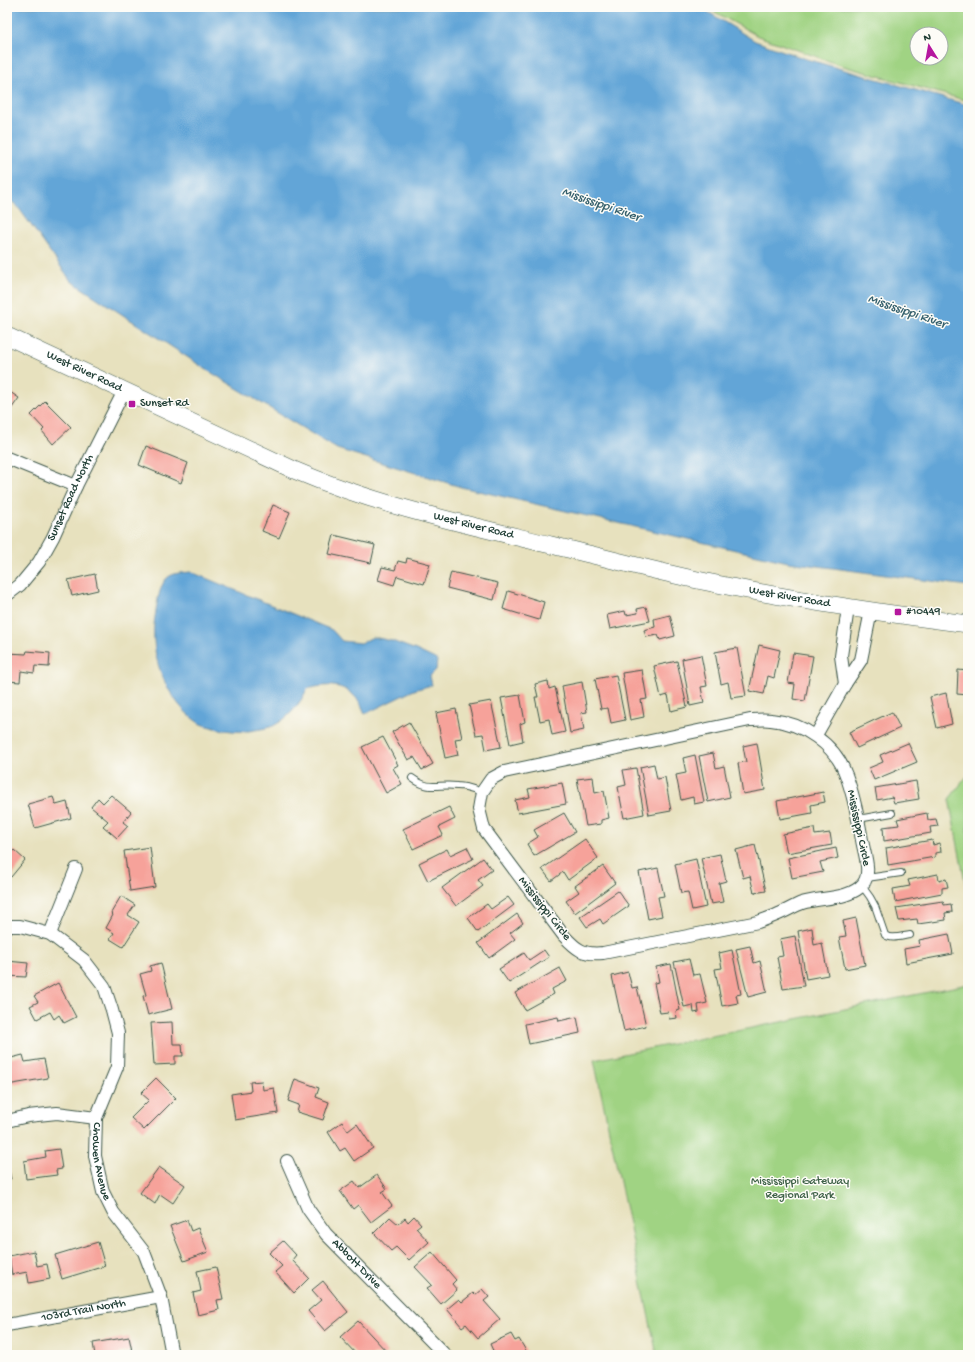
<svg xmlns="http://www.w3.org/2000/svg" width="975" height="1362" font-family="'Gochi Hand',sans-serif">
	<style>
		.green { fill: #a0d383; stroke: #60885c; fill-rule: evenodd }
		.water { fill: #62a5d7; stroke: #407186 }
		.building { fill: #f6a29a }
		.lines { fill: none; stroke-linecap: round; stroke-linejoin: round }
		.lane-casing { stroke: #3d5649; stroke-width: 8 }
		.street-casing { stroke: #3d5649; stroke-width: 14 }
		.secondary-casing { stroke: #3d5649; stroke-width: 18 }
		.lane { stroke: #fff; stroke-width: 6 }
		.street { stroke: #fff; stroke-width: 12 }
		.secondary { stroke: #fff; stroke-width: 17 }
		.poi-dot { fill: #b5179e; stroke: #fdfcf7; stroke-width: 1.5 }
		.labels { text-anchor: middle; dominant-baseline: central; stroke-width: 3; stroke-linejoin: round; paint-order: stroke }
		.street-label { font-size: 12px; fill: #1f3d34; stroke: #fdfcf7 }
		.poi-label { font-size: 12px; fill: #1f3d34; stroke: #fdfcf7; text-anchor: start }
		.park-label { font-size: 12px; fill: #3f6248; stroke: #fdfcf7 }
		.water-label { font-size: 13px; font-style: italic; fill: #36616d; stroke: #fdfcf7 }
	</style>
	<rect width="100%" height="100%" fill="#fdfcf7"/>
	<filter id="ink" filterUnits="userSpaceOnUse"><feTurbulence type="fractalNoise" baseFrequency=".025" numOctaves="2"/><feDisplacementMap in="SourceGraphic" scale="8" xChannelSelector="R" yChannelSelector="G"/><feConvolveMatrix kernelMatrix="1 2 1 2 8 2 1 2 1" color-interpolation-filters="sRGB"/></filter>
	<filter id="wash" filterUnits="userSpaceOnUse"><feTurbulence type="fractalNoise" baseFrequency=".012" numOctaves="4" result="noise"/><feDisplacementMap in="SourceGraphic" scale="16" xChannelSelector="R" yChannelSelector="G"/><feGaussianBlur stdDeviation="0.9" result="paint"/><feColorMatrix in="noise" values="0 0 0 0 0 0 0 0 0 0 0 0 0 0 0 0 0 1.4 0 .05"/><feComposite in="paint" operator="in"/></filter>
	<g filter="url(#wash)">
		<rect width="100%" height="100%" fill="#e7e1be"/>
		<g class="green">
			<path d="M709,7H968V101L843,66L758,36L713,11ZM917,34H941V58H917Z"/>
			<path d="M968,775V897L949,799Z"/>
			<path d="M968,984V1355H657L594,1060Z"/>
		</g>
		<g class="water">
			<path d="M7,7H700L755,41L806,59L968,105V586L788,562L461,487L337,449L207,370L71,281L18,207L7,197Z"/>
			<path d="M191,572L332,630L342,641L361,643L373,637L392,641L416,650L437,660L436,670L430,676L432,685L414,690L365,714C363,709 361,703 357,699C344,683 326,684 307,689C300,704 289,718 273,726C268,728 261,729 255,730C239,733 227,731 211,727C207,726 202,725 199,723C173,706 156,672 154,641C153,631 154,621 156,611C157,603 160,585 166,579C173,572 182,573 191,572Z"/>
		</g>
		<g id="blocks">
			<g class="building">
				<path d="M7,390L19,398L9,412L7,410Z"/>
				<path d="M45,401L71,427L53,444L42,431L44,429L31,415Z"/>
				<path d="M146,446L188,463L181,483L139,465Z"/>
				<path d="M273,505L290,512L279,538L262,531Z"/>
				<path d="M334,535L375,545L371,563L329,554Z"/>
				<path d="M407,558L430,564L424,584L397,576L394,585L378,580L382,567L395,570L398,561L406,563Z"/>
				<path d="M451,572L498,583L494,600L447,588Z"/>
				<path d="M95,574L98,590L72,596L68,580Z"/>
				<path d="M508,591L544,602L539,620L503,609Z"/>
				<path d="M646,607L650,621L610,629L607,615L625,611L626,615L638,613L637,609Z"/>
				<path d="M670,615L675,636L660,640L658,635L646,637L644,630L655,627L654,619Z"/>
				<path d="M759,645L780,650L774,678L768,676L764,694L749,691Z"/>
				<path d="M737,648L746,696L731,698L728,682L721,684L715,652Z"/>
				<path d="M27,651L50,653L49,667L35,666L34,673L21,671L20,682L8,681L9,669H7V653L26,654Z"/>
				<path d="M793,653L813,656L805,701L793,699L795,684L788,683Z"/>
				<path d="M701,655L707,686L701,687L704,703L690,706L682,659Z"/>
				<path d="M677,661L687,707L671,711L668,695L661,697L654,666Z"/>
				<path d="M642,670L647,699L641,700L644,717L630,720L622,673Z"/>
				<path d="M958,670L968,671V695L957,694Z"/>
				<path d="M616,675L625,720L611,723L608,708L601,709L595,679Z"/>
				<path d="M548,681L549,689L555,687L565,732L552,735L549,719L540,721L535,697H538L535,684Z"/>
				<path d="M582,682L587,712L581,713L584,730L570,733L562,686Z"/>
				<path d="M946,693L952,724L937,728L930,697Z"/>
				<path d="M520,695L525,722L520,724L523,741L510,744L501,698Z"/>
				<path d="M491,701L501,747L486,750L483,734L476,735L469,705Z"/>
				<path d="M456,709L462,738L455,739L458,755L445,758L436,713Z"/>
				<path d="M892,712L900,728L857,748L849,732Z"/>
				<path d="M409,722L433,764L422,770L414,757L408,760L392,732Z"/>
				<path d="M383,737L398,765L393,768L402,784L386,793L362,747Z"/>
				<path d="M757,743L765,790L743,794L738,763L746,762L743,746Z"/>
				<path d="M908,743L917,762L874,780L869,768L883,762L880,755Z"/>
				<path d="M713,753L716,768L724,766L730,797L708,802L699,756Z"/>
				<path d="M695,755L704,802L694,804L693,797L681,800L676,775L686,773L683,758Z"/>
				<path d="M654,764L657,779L665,777L671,811L649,815L640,767Z"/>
				<path d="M636,768L644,814L624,818L618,787L626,785L623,770Z"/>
				<path d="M593,777L595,793L604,791L609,818L601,820V824L586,826L577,779Z"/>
				<path d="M916,781L919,799L894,803L892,797L877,800L875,788Z"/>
				<path d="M562,783L566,804L518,813L515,800L530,797L528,789Z"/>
				<path d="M823,792L825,802L811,805L812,813L780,819L777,801Z"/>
				<path d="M111,795L131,812L123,822L128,826L117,838L103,826L108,821L91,807L98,798L103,803Z"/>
				<path d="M53,797L56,805L67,802L71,818L35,828L28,804Z"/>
				<path d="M449,807L455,819L439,827L443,835L413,849L403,829Z"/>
				<path d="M564,813L575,832L534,856L527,844L538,837L534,830Z"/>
				<path d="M927,813L928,820L936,819L938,826L930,827L931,833L884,841L883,827L899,825L897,819Z"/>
				<path d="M814,828L815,835L830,833L832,845L787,853L783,834Z"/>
				<path d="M585,839L598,858L568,880L563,872L551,881L542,869Z"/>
				<path d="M932,840L933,845L940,843L941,852L935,853V857L888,865L886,848Z"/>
				<path d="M755,845L766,891L754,893L750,876L743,878L736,850Z"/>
				<path d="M150,847L155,887L130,891L124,851Z"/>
				<path d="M467,847L473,859L428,881L419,863L447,849L450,855Z"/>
				<path d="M836,848L838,858L820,862L823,872L792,878L788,858Z"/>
				<path d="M14,850L25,860L11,877L8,875L7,876V858Z"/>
				<path d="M720,854L726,881L719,883L723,902L711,904L701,858Z"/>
				<path d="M483,858L492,870L478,880L483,886L456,906L442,888Z"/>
				<path d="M696,859L706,907L692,910L688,892L681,893L675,864Z"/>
				<path d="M603,866L615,883L575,913L566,901L579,892L575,886Z"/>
				<path d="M658,868L664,896L658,897L662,916L648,919L639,872Z"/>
				<path d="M938,874L939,881L946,879L948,887L942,888V893L895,902L893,889L910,886L908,880Z"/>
				<path d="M618,891L629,906L603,924L600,919L587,927L580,917Z"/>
				<path d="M121,896L135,905L128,915L139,922L123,947L110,939L114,933L106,928L113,915L111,913Z"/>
				<path d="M508,897L514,905L478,932L468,918L487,904L491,909Z"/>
				<path d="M943,901L944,905L951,904L952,912L945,913L946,920L918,924L917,919L899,921L896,908Z"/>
				<path d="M517,914L523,923L510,933L515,939L489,958L478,943Z"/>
				<path d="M856,918L865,965L845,969L839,937L846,936L843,921Z"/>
				<path d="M812,928L814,945L822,943L828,975L806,979L798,931Z"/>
				<path d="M949,934L953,954L906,963L904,949L920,946L919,940Z"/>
				<path d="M795,936L804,986L783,989L777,957L783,956L780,939Z"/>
				<path d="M750,946L754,963L760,961L767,992L748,997L736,949Z"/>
				<path d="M544,950L549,957L509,983L499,969L524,953L529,960Z"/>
				<path d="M732,950L741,994L736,995L738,1003L722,1006L715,969L722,968L719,953Z"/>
				<path d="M689,959L693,975L700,974L707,1003L698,1005L699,1012L694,1013L693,1005L684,1007L674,962Z"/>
				<path d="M7,961L28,963L26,977L7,976Z"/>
				<path d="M161,963L172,1009L148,1015L143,996L146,995L140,974L151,971L150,966Z"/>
				<path d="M671,964L680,1010L676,1011L677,1018L669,1019L668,1012L660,1013L654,983L659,982L656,967Z"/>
				<path d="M560,968L567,981L552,989L554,994L525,1010L515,993Z"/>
				<path d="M628,972L632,988L637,987L646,1026L624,1031L612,976Z"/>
				<path d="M58,983L76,1017L64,1023L59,1015L54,1019L50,1012L37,1019L30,1006L38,1002L34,996Z"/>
				<path d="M558,1017L559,1021L577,1017L580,1033L529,1044L525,1024Z"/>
				<path d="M172,1022L173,1044H182L183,1056H175V1064L154,1065L151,1023Z"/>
				<path d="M23,1055L25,1062L44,1059L48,1078L7,1085V1059Z"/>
				<path d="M156,1078L176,1098L144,1130L131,1118L149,1100L141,1093Z"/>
				<path d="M295,1079L319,1088L316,1097L329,1102L323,1120L297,1112L299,1105L288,1101Z"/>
				<path d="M262,1081L263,1090L274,1088L278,1113L235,1120L231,1094L251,1091L250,1082Z"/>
				<path d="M342,1122L348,1131L357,1124L373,1148L354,1161L345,1148L340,1151L328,1132Z"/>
				<path d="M59,1149L62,1169L56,1170L57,1175L26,1179L24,1161L46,1157L45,1151Z"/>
				<path d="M7,1162L11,1179L7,1180Z"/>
				<path d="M159,1167L185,1185L173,1203L160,1194L155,1204L140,1193Z"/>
				<path d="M377,1175L387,1189L382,1192L392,1206L371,1222L358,1205L353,1209L340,1191L354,1181L359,1188Z"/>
				<path d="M414,1216L421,1224L416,1228L429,1242L409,1260L396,1247L391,1251L374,1233L390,1217L398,1224L405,1218L408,1222Z"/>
				<path d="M187,1220L191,1231L198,1228L208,1252L184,1261L170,1226Z"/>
				<path d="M283,1241L296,1255L292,1260L309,1278L294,1293L275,1272L282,1266L269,1253Z"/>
				<path d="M98,1242L105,1266L62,1279L55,1255Z"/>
				<path d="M34,1251L37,1266L47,1264L50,1279L29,1283L27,1272L12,1275L9,1256Z"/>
				<path d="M432,1252L456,1280L452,1284L457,1290L441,1304L427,1288L432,1285L415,1267Z"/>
				<path d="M216,1267L223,1299L217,1300L219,1310L198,1315L193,1293L201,1291L197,1271Z"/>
				<path d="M323,1281L348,1312L325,1331L308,1311L321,1300L312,1290Z"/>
				<path d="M482,1289L489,1297L484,1301L500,1319L478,1338L466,1324L462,1327L447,1309L459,1299L462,1302L473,1293L475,1295Z"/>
				<path d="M358,1321L387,1352L384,1355H357L340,1337Z"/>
				<path d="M511,1334L515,1341L519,1339L528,1354L495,1355L490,1344Z"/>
				<path d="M129,1337L132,1351L120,1353V1355H95L93,1343Z"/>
			</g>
		</g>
	</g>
	<g filter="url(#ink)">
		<use href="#blocks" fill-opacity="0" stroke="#3d5649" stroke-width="1"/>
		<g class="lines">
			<defs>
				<g id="lane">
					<path d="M412,778C431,792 437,783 457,786C466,786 474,789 482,792"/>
					<path d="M858,819L892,813"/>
					<path d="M867,878L901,873"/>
					<path d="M862,886L870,897L875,906L885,935C891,940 902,936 910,935"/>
				</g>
				<g id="street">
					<path d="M7,458L76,486"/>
					<path id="s1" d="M7,595L20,585L39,562L53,537L76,486L124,391"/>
					<path d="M845,684L841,656L848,608"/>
					<path d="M750,720C757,720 765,719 771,720C803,723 835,744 846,775C854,796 858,818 862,840C864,853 872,873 863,884C850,900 820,897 802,903C796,905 790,909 783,912C775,916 766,919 758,922L603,953C583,955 577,950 564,936L484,829L479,809L482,792L491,779L504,772Z"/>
					<path d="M816,735L845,684L861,660L871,611"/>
					<path id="s2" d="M7,926H20L50,934L84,960L104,986L112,1010L118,1033L117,1067L96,1118L95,1156L103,1192L113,1212L144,1252L161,1297L172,1355"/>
					<path d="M50,934L76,869"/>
					<path d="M7,1121L28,1116L57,1113L96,1118"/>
					<path id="s3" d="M287,1161L308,1209L326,1234L445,1355"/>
					<path id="s4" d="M7,1325L161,1297"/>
				</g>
				<g id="secondary">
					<path id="s5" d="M7,336L294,470C376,505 464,524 551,545C603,557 654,571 707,582C793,600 881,613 968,624"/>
				</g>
			</defs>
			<use href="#lane" class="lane-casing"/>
			<use href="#street" class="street-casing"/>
			<use href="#secondary" class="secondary-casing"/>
			<use href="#lane" class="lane"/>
			<use href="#street" class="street"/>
			<use href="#secondary" class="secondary"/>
		</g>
	</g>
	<g class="poi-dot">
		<rect x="128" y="400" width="8" height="8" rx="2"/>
		<rect x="894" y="608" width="8" height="8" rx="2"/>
	</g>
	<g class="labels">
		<g class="street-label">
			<text stroke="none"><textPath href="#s5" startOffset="85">West River Road</textPath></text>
			<text stroke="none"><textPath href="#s1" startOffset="118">Sunset Road North</textPath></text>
			<text stroke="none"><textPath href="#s5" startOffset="505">West River Road</textPath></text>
			<text stroke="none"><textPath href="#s5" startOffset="829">West River Road</textPath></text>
			<text transform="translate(858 828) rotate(78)">Mississippi Circle</text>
			<text transform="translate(544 909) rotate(52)">Mississippi Circle</text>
			<text stroke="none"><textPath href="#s2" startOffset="302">Chowen Avenue</textPath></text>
			<text stroke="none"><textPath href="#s3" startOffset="126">Abbott Drive</textPath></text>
			<text stroke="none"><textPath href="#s4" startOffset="78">103rd Trail North</textPath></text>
		</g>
		<g class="poi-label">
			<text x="140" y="404">Sunset Rd</text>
			<text x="906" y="612">#10449</text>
		</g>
		<g class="park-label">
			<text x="800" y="1182">Mississippi Gateway<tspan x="800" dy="14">Regional Park</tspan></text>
		</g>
		<g class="water-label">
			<text transform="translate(601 205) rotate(19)">Mississippi River</text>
			<text transform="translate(907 312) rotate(19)">Mississippi River</text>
		</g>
	</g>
	<rect width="975" height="1362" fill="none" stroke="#fdfcf7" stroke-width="24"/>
	<g transform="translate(929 46) rotate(349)"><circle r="19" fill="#fdfcf7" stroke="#a4b0a9"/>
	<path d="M0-3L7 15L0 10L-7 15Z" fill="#b5179e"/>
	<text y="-6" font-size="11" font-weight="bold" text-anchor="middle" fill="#1f3d34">N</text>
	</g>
</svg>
